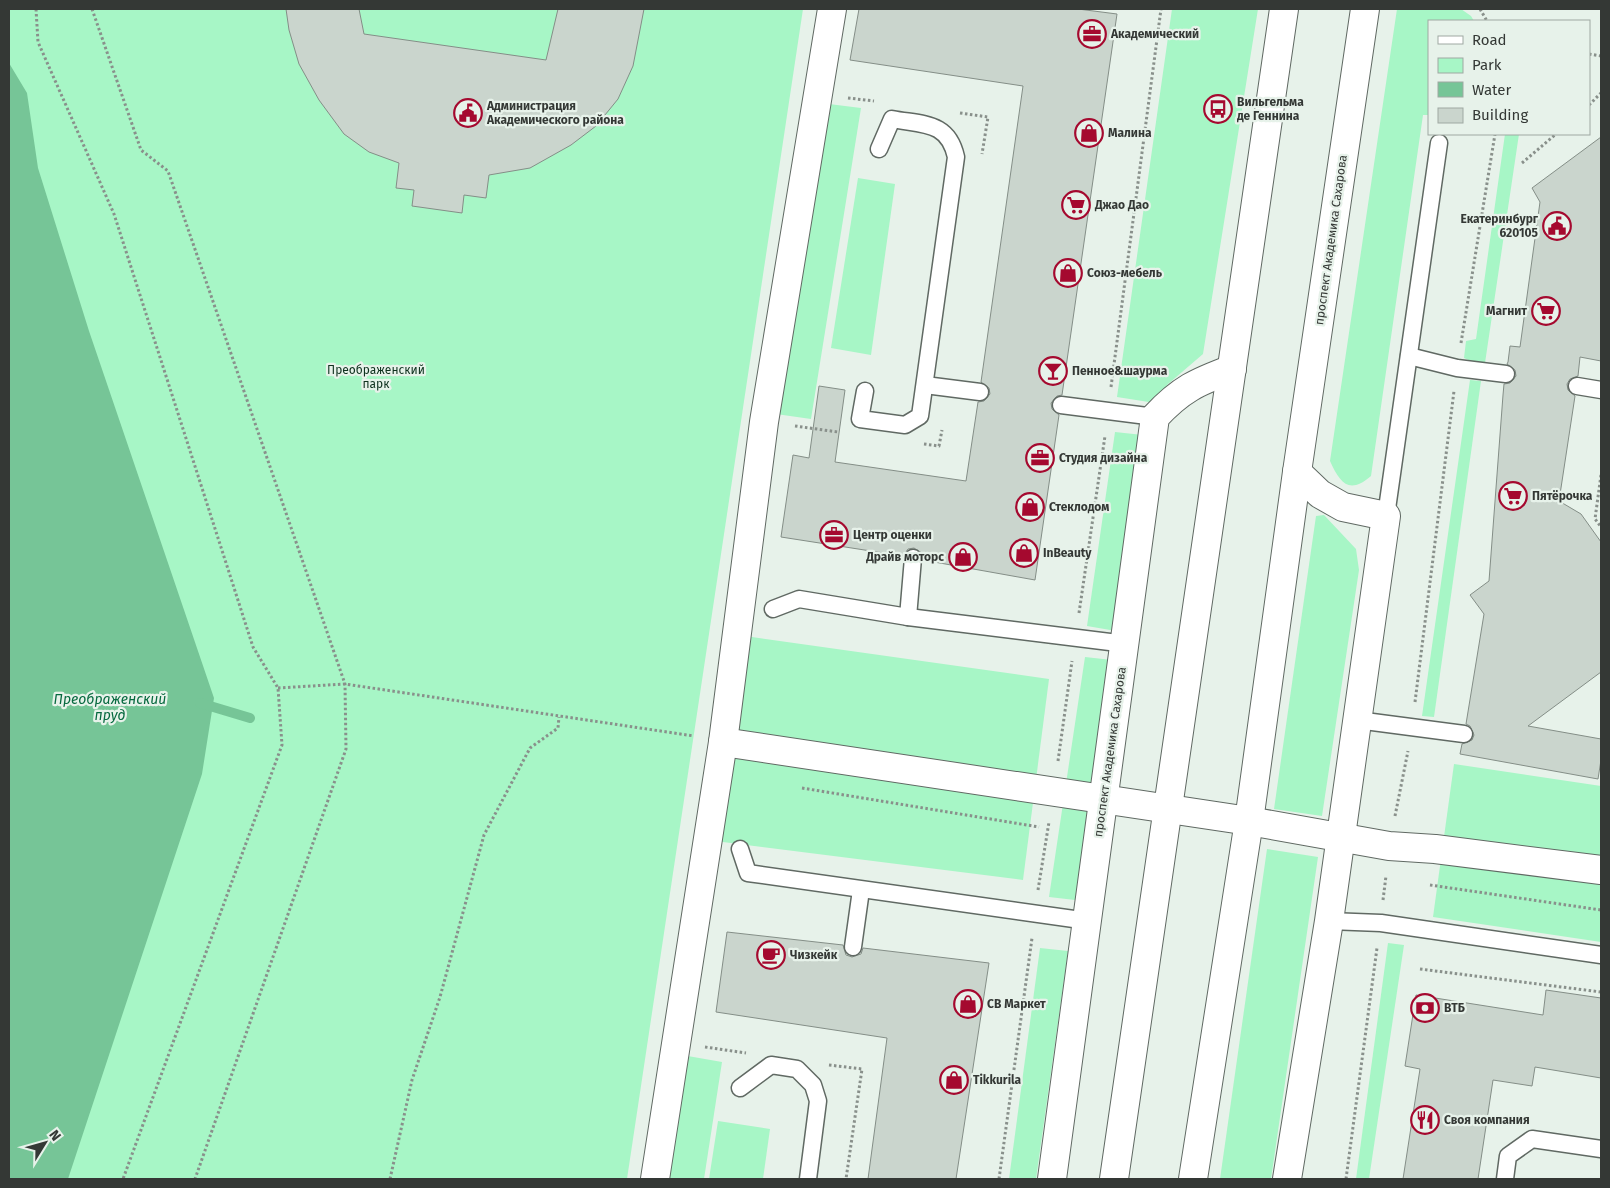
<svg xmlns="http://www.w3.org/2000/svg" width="1610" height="1188" font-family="'Fira Sans',sans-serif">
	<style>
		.green { fill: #a7f6c6 }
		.water { fill: #76c597 }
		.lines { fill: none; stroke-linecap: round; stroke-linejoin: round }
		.stream { stroke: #76c597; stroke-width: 10 }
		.building { fill: #cad5cd; stroke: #848e87 }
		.lane-casing { stroke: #606963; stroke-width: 19 }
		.street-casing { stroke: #606963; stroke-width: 30 }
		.secondary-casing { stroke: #606963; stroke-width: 30 }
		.path { stroke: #89908b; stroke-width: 3; stroke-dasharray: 2.5 2.5; stroke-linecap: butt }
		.lane { stroke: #fff; stroke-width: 16 }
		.street { stroke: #fff; stroke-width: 28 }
		.secondary { stroke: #fff; stroke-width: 28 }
		.labels { text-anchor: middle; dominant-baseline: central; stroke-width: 4.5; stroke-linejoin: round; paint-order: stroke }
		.poi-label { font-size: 12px; font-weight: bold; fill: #343835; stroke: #e7f2ea; text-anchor: start }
		.street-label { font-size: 12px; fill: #343835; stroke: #e7f2ea }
		.park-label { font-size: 12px; fill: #0f321f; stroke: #e7f2ea }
		.water-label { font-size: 14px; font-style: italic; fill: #06693f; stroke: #e7f2ea }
	</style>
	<rect width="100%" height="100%" fill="#e7f2ea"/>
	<g class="green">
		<path d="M9,9H803L627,1179H9Z"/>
		<path d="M1172,9H1258L1203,354L1168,384L1155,403L1117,397Z"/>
		<path d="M1397,9H1461L1471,16L1474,21H1429V115H1423L1371,476C1349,495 1340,483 1330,461Z"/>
		<path d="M821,103L861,108L811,419L776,414Z"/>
		<path d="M1505,134H1519L1485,363L1473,362L1464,358L1466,341L1476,339Z"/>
		<path d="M858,178L895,184L871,355L831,348Z"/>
		<path d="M1470,380L1481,381L1434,717L1422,716Z"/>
		<path d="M1115,432L1143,435L1116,631L1087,626Z"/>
		<path d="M1324,515L1356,549L1359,570L1322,816L1274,809L1316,516Z"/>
		<path d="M745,636L1049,679L1023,880L715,841Z"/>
		<path d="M1085,657L1112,660L1075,900L1049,897Z"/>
		<path d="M1454,764L1601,786V942L1433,917Z"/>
		<path d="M1267,849L1318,857L1271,1179H1220Z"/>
		<path d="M1388,943L1404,945L1369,1179H1356Z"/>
		<path d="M1040,948L1068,951L1036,1179H1009Z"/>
		<path d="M682,1055L722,1062L704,1179H665Z"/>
		<path d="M718,1121L770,1129L763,1179H709Z"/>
	</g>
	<path class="water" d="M9,63L27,93L38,168L89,331L214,698L202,774L68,1179H9Z"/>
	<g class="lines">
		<path class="stream" d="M200,703L250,718"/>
	</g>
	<g class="building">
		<path d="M286,9H359L364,34L546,60L558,9H644L633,66L618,99L596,126L571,145L530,168L489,175L486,198L464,195L462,213L412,206L414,190L396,188L399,163L369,152L344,134L319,100L299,64L289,30Z"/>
		<path d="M859,9H1078L1117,14L1062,395L1057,396L1051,403L1052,409L1059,415L1035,580L923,560L922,553L914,548L908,549L903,556L781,537L793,455L809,458L819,386L845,390L835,462L966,481L978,402L984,401L990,394L989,388L981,382L1023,86L850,60Z"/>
		<path d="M1601,137V361L1580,357L1578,376L1570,379L1567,384L1568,390L1575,396L1559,501L1581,514L1601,542V672L1528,726L1601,739V760L1598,779L1460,754L1462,744L1472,740L1474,735L1470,726L1466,724L1484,614L1470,595L1489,581L1503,395L1504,384L1510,383L1516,376L1515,370L1507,364L1508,362L1510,346L1520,347L1540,202L1532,188Z"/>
		<path d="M727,932L843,945L846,955L852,957L861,954L863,948L989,963L956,1179H868L887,1038L716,1012Z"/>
		<path d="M1546,990L1601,998V1078L1535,1067L1532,1086L1493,1080L1478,1179H1403L1420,1069L1405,1066L1416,995L1543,1015Z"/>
	</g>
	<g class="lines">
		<defs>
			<g id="lane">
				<path d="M1409,356L1457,368L1506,374"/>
				<path d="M925,385L980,392"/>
				<path d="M1577,386L1601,390"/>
				<path d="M865,391L860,419L905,425L920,416L956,157C948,121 923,125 892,119L879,149"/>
				<path d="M1061,405L1155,417"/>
				<path d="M1386,516L1439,143"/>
				<path d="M773,609L799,599L908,617L1126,644"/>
				<path d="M908,617L913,558"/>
				<path d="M1357,720L1464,734"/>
				<path d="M740,849L748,873L1088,921"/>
				<path d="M1329,921L1381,923L1601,955"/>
				<path d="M853,947L861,890"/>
				<path d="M740,1088L771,1065L797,1069L813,1085L818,1101L808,1179"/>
				<path d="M1505,1179L1508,1156L1532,1139L1601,1149"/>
			</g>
			<g id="street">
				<path d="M723,742L1249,821L1389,846L1435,849L1601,870"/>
				<path d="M655,1179L723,742L764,422L832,9"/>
				<path d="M1052,1179L1155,417C1181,389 1197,382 1232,369"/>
				<path d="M1287,1179L1329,921L1386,516L1343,507L1320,494L1297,472"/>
			</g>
			<g id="secondary">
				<path d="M1114,1179L1284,9"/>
				<path d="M1193,1179L1249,821L1297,472L1365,9"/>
			</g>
		</defs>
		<use href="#lane" class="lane-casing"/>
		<use href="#street" class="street-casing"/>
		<use href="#secondary" class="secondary-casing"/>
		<g class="path">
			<path d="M36,9L38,42L114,214L253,647L278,688L282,745L123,1179"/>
			<path d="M92,9L141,150L168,171L345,684L346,749L195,1179"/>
			<path d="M1480,9L1487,21"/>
			<path d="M1589,54L1601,56"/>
			<path d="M848,98L874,101"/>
			<path d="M1589,105L1601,93"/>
			<path d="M960,113L988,117L982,154"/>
			<path d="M1522,163L1556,134"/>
			<path d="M1461,343L1495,134"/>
			<path d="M1111,387L1161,9"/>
			<path d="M795,426L838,432"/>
			<path d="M924,444L939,446L942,430"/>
			<path d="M1601,475L1595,519L1601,527"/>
			<path d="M1079,613L1105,436"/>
			<path d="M278,688L345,684L694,736"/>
			<path d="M1415,702L1454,391"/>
			<path d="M1058,761L1072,661"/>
			<path d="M802,788L1039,827"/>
			<path d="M1395,816L1408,751"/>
			<path d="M1430,885L1601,910"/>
			<path d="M1038,890L1049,822"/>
			<path d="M1383,900L1386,876"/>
			<path d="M1420,969L1601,992"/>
			<path d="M705,1047L746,1053"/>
			<path d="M829,1065L862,1069L846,1179"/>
			<path d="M390,1179L412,1080L440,997L484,835L530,748L558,728L559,717"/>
			<path d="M999,1179L1032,938"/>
			<path d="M1346,1179L1377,948"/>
		</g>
		<use href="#lane" class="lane"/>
		<use href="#street" class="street"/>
		<use href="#secondary" class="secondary"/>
	</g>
	<defs>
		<symbol id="office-ring" viewBox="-11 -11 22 22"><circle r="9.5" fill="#e7f2ea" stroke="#a5092f" stroke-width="1.5"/><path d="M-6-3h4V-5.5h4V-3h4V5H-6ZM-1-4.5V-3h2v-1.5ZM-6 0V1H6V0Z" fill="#a5092f"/></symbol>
		<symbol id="bus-ring" viewBox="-11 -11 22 22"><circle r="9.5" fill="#e7f2ea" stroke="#a5092f" stroke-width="1.5"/><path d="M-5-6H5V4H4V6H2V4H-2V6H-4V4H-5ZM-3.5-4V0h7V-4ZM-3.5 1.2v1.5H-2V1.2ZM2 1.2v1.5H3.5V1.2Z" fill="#a5092f"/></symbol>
		<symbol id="civic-ring" viewBox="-11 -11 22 22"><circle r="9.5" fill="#e7f2ea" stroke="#a5092f" stroke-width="1.5"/><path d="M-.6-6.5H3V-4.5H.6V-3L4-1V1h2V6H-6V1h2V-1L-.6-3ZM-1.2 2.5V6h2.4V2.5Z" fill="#a5092f"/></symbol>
		<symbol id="shop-ring" viewBox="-11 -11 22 22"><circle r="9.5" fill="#e7f2ea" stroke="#a5092f" stroke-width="1.5"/><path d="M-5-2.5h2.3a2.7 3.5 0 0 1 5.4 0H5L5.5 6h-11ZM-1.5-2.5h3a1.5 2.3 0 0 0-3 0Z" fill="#a5092f"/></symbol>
		<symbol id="supermarket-ring" viewBox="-11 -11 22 22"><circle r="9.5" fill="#e7f2ea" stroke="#a5092f" stroke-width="1.5"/><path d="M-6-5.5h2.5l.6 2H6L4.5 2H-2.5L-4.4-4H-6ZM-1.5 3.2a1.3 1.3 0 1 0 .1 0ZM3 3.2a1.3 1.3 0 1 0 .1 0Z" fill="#a5092f"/></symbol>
		<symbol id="bar-ring" viewBox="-11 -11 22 22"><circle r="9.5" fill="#e7f2ea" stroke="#a5092f" stroke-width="1.5"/><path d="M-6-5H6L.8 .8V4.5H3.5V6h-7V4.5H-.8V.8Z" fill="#a5092f"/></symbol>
		<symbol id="cafe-ring" viewBox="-11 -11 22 22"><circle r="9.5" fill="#e7f2ea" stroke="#a5092f" stroke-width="1.5"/><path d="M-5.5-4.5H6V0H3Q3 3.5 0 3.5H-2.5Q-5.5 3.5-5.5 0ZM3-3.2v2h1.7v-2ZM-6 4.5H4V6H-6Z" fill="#a5092f"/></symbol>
		<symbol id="bank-ring" viewBox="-11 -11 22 22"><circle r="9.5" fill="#e7f2ea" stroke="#a5092f" stroke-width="1.5"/><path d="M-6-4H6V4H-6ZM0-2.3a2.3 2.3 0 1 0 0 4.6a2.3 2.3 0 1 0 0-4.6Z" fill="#a5092f"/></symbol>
		<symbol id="restaurant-ring" viewBox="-11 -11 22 22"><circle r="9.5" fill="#e7f2ea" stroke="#a5092f" stroke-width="1.5"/><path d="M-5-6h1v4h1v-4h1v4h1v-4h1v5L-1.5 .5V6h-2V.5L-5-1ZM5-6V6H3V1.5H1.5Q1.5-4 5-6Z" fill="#a5092f"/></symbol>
	</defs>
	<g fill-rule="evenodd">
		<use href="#office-ring" x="1076" y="18" width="32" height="32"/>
		<use href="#bus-ring" x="1202" y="93" width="32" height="32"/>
		<use href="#civic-ring" x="452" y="97" width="32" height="32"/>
		<use href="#shop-ring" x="1073" y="117" width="32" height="32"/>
		<use href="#supermarket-ring" x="1060" y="189" width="32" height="32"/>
		<use href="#civic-ring" x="1541" y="210" width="32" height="32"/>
		<use href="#shop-ring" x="1052" y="257" width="32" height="32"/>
		<use href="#supermarket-ring" x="1530" y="295" width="32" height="32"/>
		<use href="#bar-ring" x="1037" y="355" width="32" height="32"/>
		<use href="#office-ring" x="1024" y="442" width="32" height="32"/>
		<use href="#supermarket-ring" x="1497" y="480" width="32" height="32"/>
		<use href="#shop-ring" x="1014" y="491" width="32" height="32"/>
		<use href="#office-ring" x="818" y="519" width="32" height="32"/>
		<use href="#shop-ring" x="1008" y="537" width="32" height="32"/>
		<use href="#shop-ring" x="947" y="541" width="32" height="32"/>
		<use href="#cafe-ring" x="755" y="939" width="32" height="32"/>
		<use href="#shop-ring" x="952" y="988" width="32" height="32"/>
		<use href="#bank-ring" x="1409" y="992" width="32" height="32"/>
		<use href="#shop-ring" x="938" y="1064" width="32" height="32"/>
		<use href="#restaurant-ring" x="1409" y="1104" width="32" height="32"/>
	</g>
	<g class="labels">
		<g class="poi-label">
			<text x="1111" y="34">Академический</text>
			<text x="1237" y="102">Вильгельма<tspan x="1237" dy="14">де Геннина</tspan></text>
			<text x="487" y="106">Администрация<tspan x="487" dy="14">Академического района</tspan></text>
			<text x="1108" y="133">Малина</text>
			<text x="1095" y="205">Джао Дао</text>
			<text x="1538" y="219" text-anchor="end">Екатеринбург<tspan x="1538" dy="14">620105</tspan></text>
			<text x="1087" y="273">Союз-мебель</text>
			<text x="1527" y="311" text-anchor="end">Магнит</text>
			<text x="1072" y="371">Пенное&amp;шаурма</text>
			<text x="1059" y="458">Студия дизайна</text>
			<text x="1532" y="496">Пятёрочка</text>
			<text x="1049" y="507">Стеклодом</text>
			<text x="853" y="535">Центр оценки</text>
			<text x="1043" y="553">InBeauty</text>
			<text x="944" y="557" text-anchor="end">Драйв моторс</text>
			<text x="790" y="955">Чизкейк</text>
			<text x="987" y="1004">СВ Маркет</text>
			<text x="1444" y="1008">ВТБ</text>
			<text x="973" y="1080">Tikkurila</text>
			<text x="1444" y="1120">Своя компания</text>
		</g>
		<g class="street-label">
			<text transform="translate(1331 240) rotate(-82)">проспект Академика Сахарова</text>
			<text transform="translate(1110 752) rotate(-82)">проспект Академика Сахарова</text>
		</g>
		<g class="park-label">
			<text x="376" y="370">Преображенский<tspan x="376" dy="14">парк</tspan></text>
		</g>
		<g class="water-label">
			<text x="110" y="699">Преображенский<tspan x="110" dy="16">пруд</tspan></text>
		</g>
	</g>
	<rect width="1610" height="1188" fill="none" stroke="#343835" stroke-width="20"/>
	<rect x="1428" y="20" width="162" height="115" fill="#e7f2ea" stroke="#9fa8a2"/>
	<rect x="1438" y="36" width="25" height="8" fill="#ffffff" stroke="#9fa8a2"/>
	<text x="1472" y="45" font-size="15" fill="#343835">Road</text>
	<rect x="1438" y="58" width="25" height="15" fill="#a7f6c6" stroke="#9fa8a2"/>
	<text x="1472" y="70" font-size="15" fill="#343835">Park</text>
	<rect x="1438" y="82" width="25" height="15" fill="#76c597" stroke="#9fa8a2"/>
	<text x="1472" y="95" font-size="15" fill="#343835">Water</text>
	<rect x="1438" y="108" width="25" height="15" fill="#cad5cd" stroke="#9fa8a2"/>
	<text x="1472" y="120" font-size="15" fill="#343835">Building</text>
	<g transform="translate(45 1143) rotate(53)" stroke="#e7f2ea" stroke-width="4" paint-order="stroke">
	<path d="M0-4L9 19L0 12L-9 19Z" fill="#343835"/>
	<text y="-8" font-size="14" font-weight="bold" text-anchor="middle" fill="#343835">N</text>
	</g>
</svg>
